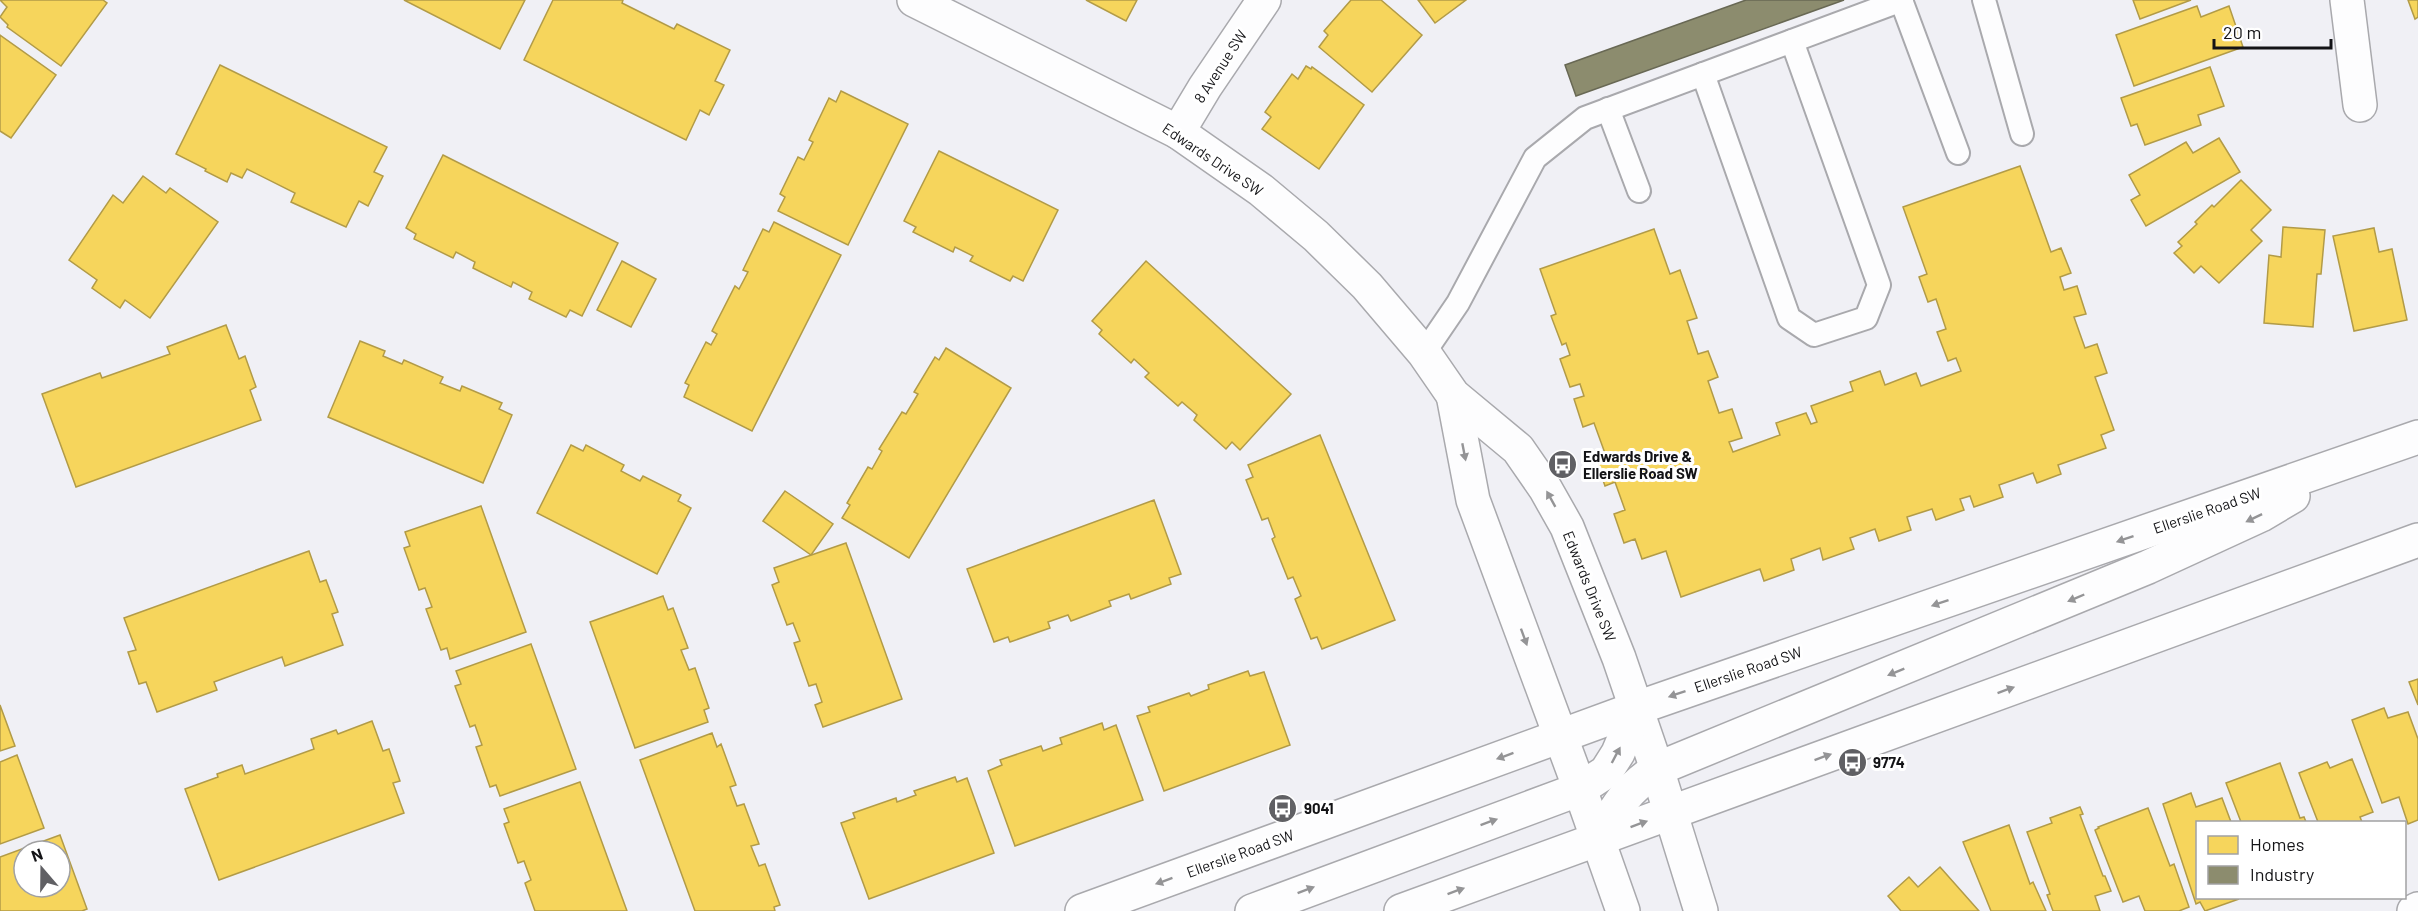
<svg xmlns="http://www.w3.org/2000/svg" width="2418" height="911" font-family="Barlow,sans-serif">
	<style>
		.homes { fill: #f6d55c; stroke: #b29b47; stroke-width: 1.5; fill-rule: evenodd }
		.industry { fill: #8c8c6e; stroke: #686854; stroke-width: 1.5 }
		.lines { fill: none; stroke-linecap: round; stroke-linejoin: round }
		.service-casing { stroke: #a9a9ad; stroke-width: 26 }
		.minor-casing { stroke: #a9a9ad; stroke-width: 36 }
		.tertiary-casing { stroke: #a9a9ad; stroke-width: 36 }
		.secondary-casing { stroke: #a9a9ad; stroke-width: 36 }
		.service { stroke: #fdfdfe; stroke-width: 22 }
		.minor { stroke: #fdfdfe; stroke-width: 33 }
		.tertiary { stroke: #fdfdfe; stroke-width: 33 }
		.secondary { stroke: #fdfdfe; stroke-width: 33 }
		.oneway { fill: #949496 }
		.labels { text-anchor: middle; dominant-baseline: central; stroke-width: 6; stroke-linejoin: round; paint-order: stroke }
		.street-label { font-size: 15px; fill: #131316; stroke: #fff }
		.poi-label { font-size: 15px; font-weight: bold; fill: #131316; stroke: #fff; text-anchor: start }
	</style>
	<rect width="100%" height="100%" fill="#f0f0f5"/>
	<g class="homes">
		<path d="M0,0H103L107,3L61,66L7,27L8,25L0,17L7,7Z"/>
		<path d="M404,0H525L500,49Z"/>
		<path d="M553,0H623L622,3L674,29L677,24L730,50L715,81L724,85L709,115L700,110L686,140L524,60Z"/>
		<path d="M1086,0H1137L1126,21Z"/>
		<path d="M1351,0H1381L1422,35L1372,92L1319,47L1328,35L1324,31Z"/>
		<path d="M1418,0H1466L1435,23Z"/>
		<path d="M2133,0H2191L2140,19Z"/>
		<path d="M2408,0H2418V17L2415,19Z"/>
		<path d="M2197,6L2201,17L2229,6L2243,47L2134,86L2116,35Z"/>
		<path d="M0,35L56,75L11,138L0,131Z"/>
		<path d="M220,65L387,147L374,172L383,176L368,206L359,201L346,227L291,202L295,193L247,169L242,178L231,173L227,182L205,171L206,169L176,154Z"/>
		<path d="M1306,66L1311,69L1312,67L1364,105L1319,169L1262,129L1271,117L1265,112L1292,74L1298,79Z"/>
		<path d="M2210,67L2224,106L2198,115L2201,125L2145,145L2137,124L2131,126L2121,98Z"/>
		<path d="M841,91L908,124L848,245L778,211L785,197L780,194L798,157L804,160L813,142L809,140L829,98L836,102Z"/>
		<path d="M2219,138L2240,172L2146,226L2131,200L2140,195L2129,175L2186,142L2193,153Z"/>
		<path d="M939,151L1058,210L1023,281L1013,276L1010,281L970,261L973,256L955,247L953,252L913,232L916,227L904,221Z"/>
		<path d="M443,155L618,243L582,316L570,310L566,317L529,299L532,292L513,282L511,287L473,268L475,262L456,252L453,258L414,239L416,234L406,228Z"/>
		<path d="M2020,166L2051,252L2061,248L2071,273L2060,277L2064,290L2077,286L2086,314L2074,317L2085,348L2097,344L2107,373L2095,377L2114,430L2101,435L2106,448L2058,465L2061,474L2037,483L2033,473L1999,485L2003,497L1974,507L1970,496L1960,499L1964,510L1936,520L1932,509L1907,517L1911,530L1879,541L1875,529L1850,538L1854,549L1823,560L1820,548L1791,559L1794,570L1764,581L1760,569L1681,597L1666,551L1642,559L1635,539L1624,543L1614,514L1625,510L1615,482L1605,486L1596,460L1606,456L1594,423L1583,427L1574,399L1584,396L1580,384L1570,387L1560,359L1570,355L1566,343L1562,345L1551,316L1556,314L1540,269L1654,229L1670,274L1680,270L1697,318L1687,321L1698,354L1708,351L1718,377L1708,381L1719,413L1732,409L1742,438L1729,442L1733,452L1780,435L1776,423L1806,413L1811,424L1817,422L1811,406L1853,391L1850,382L1880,371L1885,385L1916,373L1921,386L1961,371L1956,358L1948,361L1937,332L1946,329L1936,299L1928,302L1919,277L1927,274L1903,207Z"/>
		<path d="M143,176L166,193L170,188L218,222L150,318L125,300L120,308L92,288L97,280L69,260L113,195L123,203Z"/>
		<path d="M2241,180L2271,210L2251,230L2262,241L2219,283L2201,266L2194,273L2174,253L2182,246L2178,242L2197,224L2195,222L2212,205L2214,207Z"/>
		<path d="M774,222L841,255L752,431L684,397L689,385L685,383L706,342L711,345L717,334L712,331L735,286L739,289L748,272L743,270L763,229L769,232Z"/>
		<path d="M2283,227L2325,230L2321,274H2317L2313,327L2264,323L2269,255L2281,257Z"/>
		<path d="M2374,228L2379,252L2392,249L2407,320L2354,331L2333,236Z"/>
		<path d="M622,261L656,279L631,327L597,310Z"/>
		<path d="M1146,261L1291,394L1240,450L1232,442L1226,449L1194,420L1197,415L1182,402L1178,406L1145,377L1149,373L1134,359L1131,363L1099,334L1102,330L1092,321Z"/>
		<path d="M226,325L239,359L245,356L256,387L250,390L261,420L76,487L42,394L100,373L102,378L170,354L167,347Z"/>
		<path d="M360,341L385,351L383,356L402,364L404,360L443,377L440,383L460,391L462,386L502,403L499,409L512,415L483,483L328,417Z"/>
		<path d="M946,348L1011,388L909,558L842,518L850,505L847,503L868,467L872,469L882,451L879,449L902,412L906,414L918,394L914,392L935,357L939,360Z"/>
		<path d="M1320,435L1395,620L1322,649L1317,637L1311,639L1295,599L1301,596L1293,577L1288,579L1272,539L1275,537L1268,518L1262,520L1246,480L1253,477L1248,465Z"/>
		<path d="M571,445L583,451L586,445L624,465L621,471L640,481L643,476L681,495L678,501L691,508L657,574L537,513Z"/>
		<path d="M785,491L833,524L811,555L763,521Z"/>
		<path d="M1154,500L1181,574L1169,578L1171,584L1131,599L1129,594L1109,601L1111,606L1071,621L1068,615L1048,622L1050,628L1010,642L1008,637L994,642L967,569Z"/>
		<path d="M481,506L526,632L450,659L447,648L441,650L426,609L432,607L425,588L419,590L404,548L410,546L405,532Z"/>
		<path d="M846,543L902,699L823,727L815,705L822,702L816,684L809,686L794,643L800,641L793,623L787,625L772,585L779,582L774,568Z"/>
		<path d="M309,551L320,582L326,580L338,612L332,614L343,645L285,666L282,657L214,682L217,690L157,712L146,682L139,684L128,652L136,650L124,618Z"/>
		<path d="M663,596L668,610L673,608L688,648L681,650L689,670L695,668L709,708L704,710L708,722L635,748L590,622Z"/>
		<path d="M531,644L576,769L500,796L496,785L490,787L476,747L482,745L475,725L470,727L455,686L461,684L456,671Z"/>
		<path d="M1248,671L1250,676L1264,672L1290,745L1164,791L1137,716L1150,712L1148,707L1189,693L1191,696L1209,689L1208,685Z"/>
		<path d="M2418,679V705L2409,682Z"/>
		<path d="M0,705L15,746L0,751Z"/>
		<path d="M2384,708L2388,718L2408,712L2418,739V820L2408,824L2399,797L2382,803L2352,720Z"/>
		<path d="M372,721L383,751L389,749L400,781L393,783L404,813L219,880L185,789L218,777L217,774L242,765L245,774L314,749L311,739L336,730L338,734Z"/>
		<path d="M1102,723L1104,730L1116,725L1143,800L1015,846L988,771L1002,765L1000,760L1041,746L1043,751L1062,744L1060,738Z"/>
		<path d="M712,733L717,747L721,744L736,785L730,787L737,806L744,804L759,844L751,846L759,866L765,864L780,905L774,907L775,911H695L640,760Z"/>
		<path d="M17,755L44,828L0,844V762Z"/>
		<path d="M2352,759L2373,812L2360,817L2362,822H2318L2299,773L2327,762L2330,768Z"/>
		<path d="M2280,763L2300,818L2304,817L2306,822H2241L2226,783Z"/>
		<path d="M955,777L957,782L967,778L994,853L869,899L841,823L855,818L853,813L896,798L897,802L916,795L914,791Z"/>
		<path d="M580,782L627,911H535L525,883L531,880L524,861L518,863L504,824L509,822L504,809Z"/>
		<path d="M2191,793L2196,807L2222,798L2231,822H2198V898L2239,899L2205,911L2200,902L2196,904L2163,804Z"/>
		<path d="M2080,807L2083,814L2080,815L2103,876H2105L2111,891L2095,896L2100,911H2053L2047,895L2050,894L2027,832L2052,823L2050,818Z"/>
		<path d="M2148,808L2170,866L2174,864L2189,907L2179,911H2145L2139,896L2123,902L2095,830L2099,828L2098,827Z"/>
		<path d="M2009,825L2030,884L2033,882L2046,911H1991L1963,842Z"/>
		<path d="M60,835L87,909L82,911H0V857ZM24,851H60V887H24Z"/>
		<path d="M1940,867L1979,911H1901L1888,896L1909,877L1918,887Z"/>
	</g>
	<path class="industry" d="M1746,0H1844L1576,96L1565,65Z"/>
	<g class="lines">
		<defs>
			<g id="service">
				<path d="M1901,0L1958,153"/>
				<path d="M1984,0L2022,134"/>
				<path d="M1703,74L1789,318L1814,335L1866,318L1879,285L1792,41"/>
				<path d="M1608,109L1639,191"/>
				<path d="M1424,353L1458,303L1535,158L1585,118L1902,0"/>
			</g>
			<g id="minor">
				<path d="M2347,0L2360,105"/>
				<path d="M1178,132L1205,87L1264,0"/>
				<path d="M2414,911L2418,909"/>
			</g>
			<g id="tertiary">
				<path d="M914,0L1178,132L1261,190L1316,236L1367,286L1424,353L1453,395L1518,449L1545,488L1567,527L1619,658L1657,769L1701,911"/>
				<path d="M1453,395L1473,500L1580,789L1623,911"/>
			</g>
			<g id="secondary">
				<path d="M1598,839C1616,807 1626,790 1657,769L2148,567L2261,515L2293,496"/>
				<path d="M1082,911L1637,708L2418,437"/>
				<path d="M1252,911L1580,789L1606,772L1618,753L1637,708"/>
				<path d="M1401,911L2418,540"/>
			</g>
		</defs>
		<use href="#service" class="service-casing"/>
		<use href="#minor" class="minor-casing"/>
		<use href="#tertiary" class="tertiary-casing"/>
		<use href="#secondary" class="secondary-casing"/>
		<use href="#service" class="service"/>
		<use href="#minor" class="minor"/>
		<use href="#tertiary" class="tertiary"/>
		<use href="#secondary" class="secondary"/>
	</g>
	<defs><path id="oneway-solid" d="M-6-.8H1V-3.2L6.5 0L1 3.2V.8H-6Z" transform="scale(1.5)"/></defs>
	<g class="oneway">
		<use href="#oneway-solid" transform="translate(1464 452) rotate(79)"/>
		<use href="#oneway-solid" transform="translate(1551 499) rotate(-119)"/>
		<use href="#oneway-solid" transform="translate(2254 518) rotate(154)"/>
		<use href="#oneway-solid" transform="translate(2125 539) rotate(161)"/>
		<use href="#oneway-solid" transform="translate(2076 598) rotate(157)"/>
		<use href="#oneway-solid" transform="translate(1940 603) rotate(161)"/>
		<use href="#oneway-solid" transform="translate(1524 637) rotate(70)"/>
		<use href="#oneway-solid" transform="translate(1896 672) rotate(158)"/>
		<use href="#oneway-solid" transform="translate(2006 690) rotate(-20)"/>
		<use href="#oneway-solid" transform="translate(1677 694) rotate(161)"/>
		<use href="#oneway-solid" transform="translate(1616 755) rotate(-62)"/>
		<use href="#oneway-solid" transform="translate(1505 756) rotate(160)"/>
		<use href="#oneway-solid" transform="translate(1823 757) rotate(-20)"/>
		<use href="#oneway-solid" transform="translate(1489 822) rotate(-20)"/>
		<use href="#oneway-solid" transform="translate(1639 824) rotate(-20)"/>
		<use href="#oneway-solid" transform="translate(1164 881) rotate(160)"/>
		<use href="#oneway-solid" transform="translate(1306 890) rotate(-21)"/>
		<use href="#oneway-solid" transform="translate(1456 891) rotate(-20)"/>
	</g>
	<defs>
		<symbol id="bus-disc" viewBox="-11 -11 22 22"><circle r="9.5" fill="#606064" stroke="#fff"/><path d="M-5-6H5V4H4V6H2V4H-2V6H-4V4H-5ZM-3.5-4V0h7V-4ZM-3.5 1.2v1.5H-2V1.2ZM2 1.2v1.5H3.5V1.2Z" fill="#fff"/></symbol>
	</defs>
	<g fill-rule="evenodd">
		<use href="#bus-disc" x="1546" y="448" width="33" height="33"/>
		<use href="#bus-disc" x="1836" y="746" width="33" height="33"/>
		<use href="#bus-disc" x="1266" y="792" width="33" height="33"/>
	</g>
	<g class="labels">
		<g class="street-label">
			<text transform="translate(1220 66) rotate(-57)">8 Avenue SW</text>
			<text transform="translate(1213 159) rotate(34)">Edwards Drive SW</text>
			<text transform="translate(2207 510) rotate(-19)">Ellerslie Road SW</text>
			<text transform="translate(1590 586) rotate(68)">Edwards Drive SW</text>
			<text transform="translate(1748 669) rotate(-19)">Ellerslie Road SW</text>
			<text transform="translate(1240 853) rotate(-20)">Ellerslie Road SW</text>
		</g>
		<g class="poi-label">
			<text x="1583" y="456">Edwards Drive &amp;<tspan x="1583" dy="17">Ellerslie Road SW</tspan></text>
			<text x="1873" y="762">9774</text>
			<text x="1304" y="808">9041</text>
		</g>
	</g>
	<rect x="2196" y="821" width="210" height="78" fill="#ffffff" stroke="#a1a1a2" stroke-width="1.5"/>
	<rect x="2208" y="836" width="30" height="18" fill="#f6d55c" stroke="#a1a1a2" stroke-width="1.5"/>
	<text x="2250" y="851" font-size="18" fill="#131316">Homes</text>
	<rect x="2208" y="866" width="30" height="18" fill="#8c8c6e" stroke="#a1a1a2" stroke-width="1.5"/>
	<text x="2250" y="881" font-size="18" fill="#131316">Industry</text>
	<g transform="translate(42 869) rotate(340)"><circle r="28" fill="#ffffff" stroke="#a1a1a2" stroke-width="1.5"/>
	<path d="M0-4.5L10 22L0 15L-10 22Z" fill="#606064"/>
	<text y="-9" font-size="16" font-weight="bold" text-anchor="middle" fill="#131316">N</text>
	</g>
	<path d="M2214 39v9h117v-9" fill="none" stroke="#131316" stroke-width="3"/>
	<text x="2223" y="39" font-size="18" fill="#131316" stroke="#ffffff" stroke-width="4.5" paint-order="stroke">20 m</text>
</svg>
